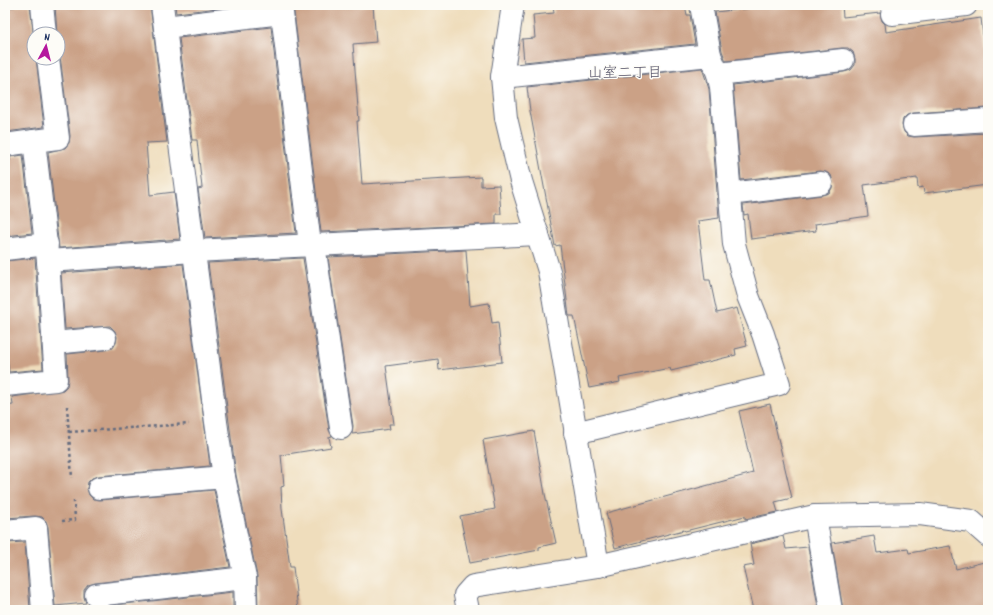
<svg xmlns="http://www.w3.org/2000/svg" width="993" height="615" font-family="Dekko,'Klee One',sans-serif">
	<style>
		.building { fill: #cba186 }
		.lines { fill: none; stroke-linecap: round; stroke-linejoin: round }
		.minor-casing { stroke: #656c7f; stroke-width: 24 }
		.path { stroke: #656c7f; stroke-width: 2.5; stroke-dasharray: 3 3; stroke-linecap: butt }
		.minor { stroke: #fff; stroke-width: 22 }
		.labels { text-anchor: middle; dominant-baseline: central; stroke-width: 3; stroke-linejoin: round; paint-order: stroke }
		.neighbourhood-label { font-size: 15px; fill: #59576c; stroke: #fdfcf7 }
	</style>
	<rect width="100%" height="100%" fill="#fdfcf7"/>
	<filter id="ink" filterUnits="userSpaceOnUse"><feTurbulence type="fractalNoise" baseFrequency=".025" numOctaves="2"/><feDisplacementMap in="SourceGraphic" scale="8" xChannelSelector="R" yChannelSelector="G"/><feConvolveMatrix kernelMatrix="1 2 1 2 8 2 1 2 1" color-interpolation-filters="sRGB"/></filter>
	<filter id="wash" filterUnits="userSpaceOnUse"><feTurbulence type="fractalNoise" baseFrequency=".012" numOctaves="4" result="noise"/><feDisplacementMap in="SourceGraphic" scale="16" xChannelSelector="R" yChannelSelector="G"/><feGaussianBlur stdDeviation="0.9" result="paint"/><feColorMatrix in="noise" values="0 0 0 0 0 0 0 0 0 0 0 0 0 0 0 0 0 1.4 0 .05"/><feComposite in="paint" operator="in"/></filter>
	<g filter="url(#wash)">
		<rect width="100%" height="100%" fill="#efddbc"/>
		<g id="blocks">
			<g class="building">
				<path d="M26,5H30L34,39V58H36L44,127L6,132L5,8Z"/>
				<path d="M55,5H150L167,142L146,143L150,195L174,192L180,239L59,248L48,152L65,148L69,143L70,136L60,56L58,51Z"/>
				<path d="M175,5H244L176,13Z"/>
				<path d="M291,5H341V7L373,5L376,42L353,44L359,121H357L362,184L481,177V186L499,185L501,214H496V224L321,232L294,12Z"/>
				<path d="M553,5H685L687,15H690L695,44L524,62L522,39L535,38L533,15L554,13Z"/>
				<path d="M784,5H842L843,17L880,13L882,21L885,24L886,32L981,18L986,62H988V108L913,113L907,115L903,119L902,125L904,132L908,136L914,137L988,133V185L924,193L923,187L918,188L917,178L864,185L868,216L815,224L816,231L751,239L748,214L744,215L743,205L822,195L829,193L832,188L833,182L831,175L826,172L820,171L741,180L733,85L844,72L851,70L855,65V59L853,52L848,48H842L726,61L722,51L715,12Z"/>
				<path d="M271,27L296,233L205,238L198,189L202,188L197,140H192L179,38Z"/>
				<path d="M702,68L709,89L719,218L698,221L705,280H710L717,313L737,308L747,346L735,349L736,355L671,371L670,368L619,378L620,382L589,388L574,316H569L560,245L555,246L530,111L527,87Z"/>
				<path d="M23,155L32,233L5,236V162L10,161V157Z"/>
				<path d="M466,250L470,306L489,303L492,323L498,322L502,362L439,370L438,359L386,366L394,424H389L390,429L352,434L353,426L328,257Z"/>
				<path d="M35,258L43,369L9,372L5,343V261Z"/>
				<path d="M303,258L329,430L332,436L329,437L331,447L281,455L284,486L281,487L282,509L290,567H293L298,610H258L257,576L236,475L208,263Z"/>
				<path d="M183,264L210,466L98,476L92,478L88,482L87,489L89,495L93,499L100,500L214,490L230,567L95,583L88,585L84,590V597L86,603L55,606L48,527L46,521L42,517L35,516L5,518V406L13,405L12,397L63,390L67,386L68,380L67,354L106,350L113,348L116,343L117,337L115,331L110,326L65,329L61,273Z"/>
				<path d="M770,404L792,498L775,502L778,512L745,519V516L685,531L684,530L615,548L606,513L753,473L739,411Z"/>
				<path d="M534,431L545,494L556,543L539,547V550L470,563L460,516L495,509L483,440Z"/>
				<path d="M783,536L786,549L808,547L818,607L800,610H753L743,567L754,565L750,544Z"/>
				<path d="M874,536L877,553L908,549L909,553L950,546L956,569L988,561V610H843L832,543Z"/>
				<path d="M25,542L30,609L5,610V543Z"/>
				<path d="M233,592V610H89V605L97,607Z"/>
			</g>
		</g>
	</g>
	<g filter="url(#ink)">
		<use href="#blocks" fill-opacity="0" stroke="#656c7f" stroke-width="1"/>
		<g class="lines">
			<defs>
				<g id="minor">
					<path d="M42,5L45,34"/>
					<path d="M162,5L216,422L224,477L245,578L246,610"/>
					<path d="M513,5L502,77L506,118L521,181L549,271L598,566"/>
					<path d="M892,14L966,5"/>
					<path d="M165,27L282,13L310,245"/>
					<path d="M718,74L843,60"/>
					<path d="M502,77L710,55"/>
					<path d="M914,125L988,120"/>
					<path d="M34,141L58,138L48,58"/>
					<path d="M5,145L34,141L48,261L56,380L5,385"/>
					<path d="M730,194L821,183"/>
					<path d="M314,245L341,428"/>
					<path d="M5,249L47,244"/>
					<path d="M48,261L194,251L538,234"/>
					<path d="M54,343L105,338"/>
					<path d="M575,433L779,384L763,334L748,296L734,244L721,87L718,74L710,55L701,5"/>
					<path d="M99,488L224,477"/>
					<path d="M815,516L831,610"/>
					<path d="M5,531L36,528L43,610"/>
					<path d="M96,595L245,578"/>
					<path d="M468,610L465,595L473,586L598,566L815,516L920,514L971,521L988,536"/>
				</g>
			</defs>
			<use href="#minor" class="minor-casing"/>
			<g class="path">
				<path d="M67,406L72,478"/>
				<path d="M69,432L189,424"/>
				<path d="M62,521L75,520L74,501"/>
			</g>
			<use href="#minor" class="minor"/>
		</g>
	</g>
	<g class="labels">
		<g class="neighbourhood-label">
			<text x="625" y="74">山室二丁目</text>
		</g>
	</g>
	<rect width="993" height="615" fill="none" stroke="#fdfcf7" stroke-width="20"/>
	<g transform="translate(46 46) rotate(7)"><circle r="19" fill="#fdfcf7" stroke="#a3aaba"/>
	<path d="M0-3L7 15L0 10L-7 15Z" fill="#b5179e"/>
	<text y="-6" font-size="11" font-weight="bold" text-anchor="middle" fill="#1b2f5e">N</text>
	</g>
</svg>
